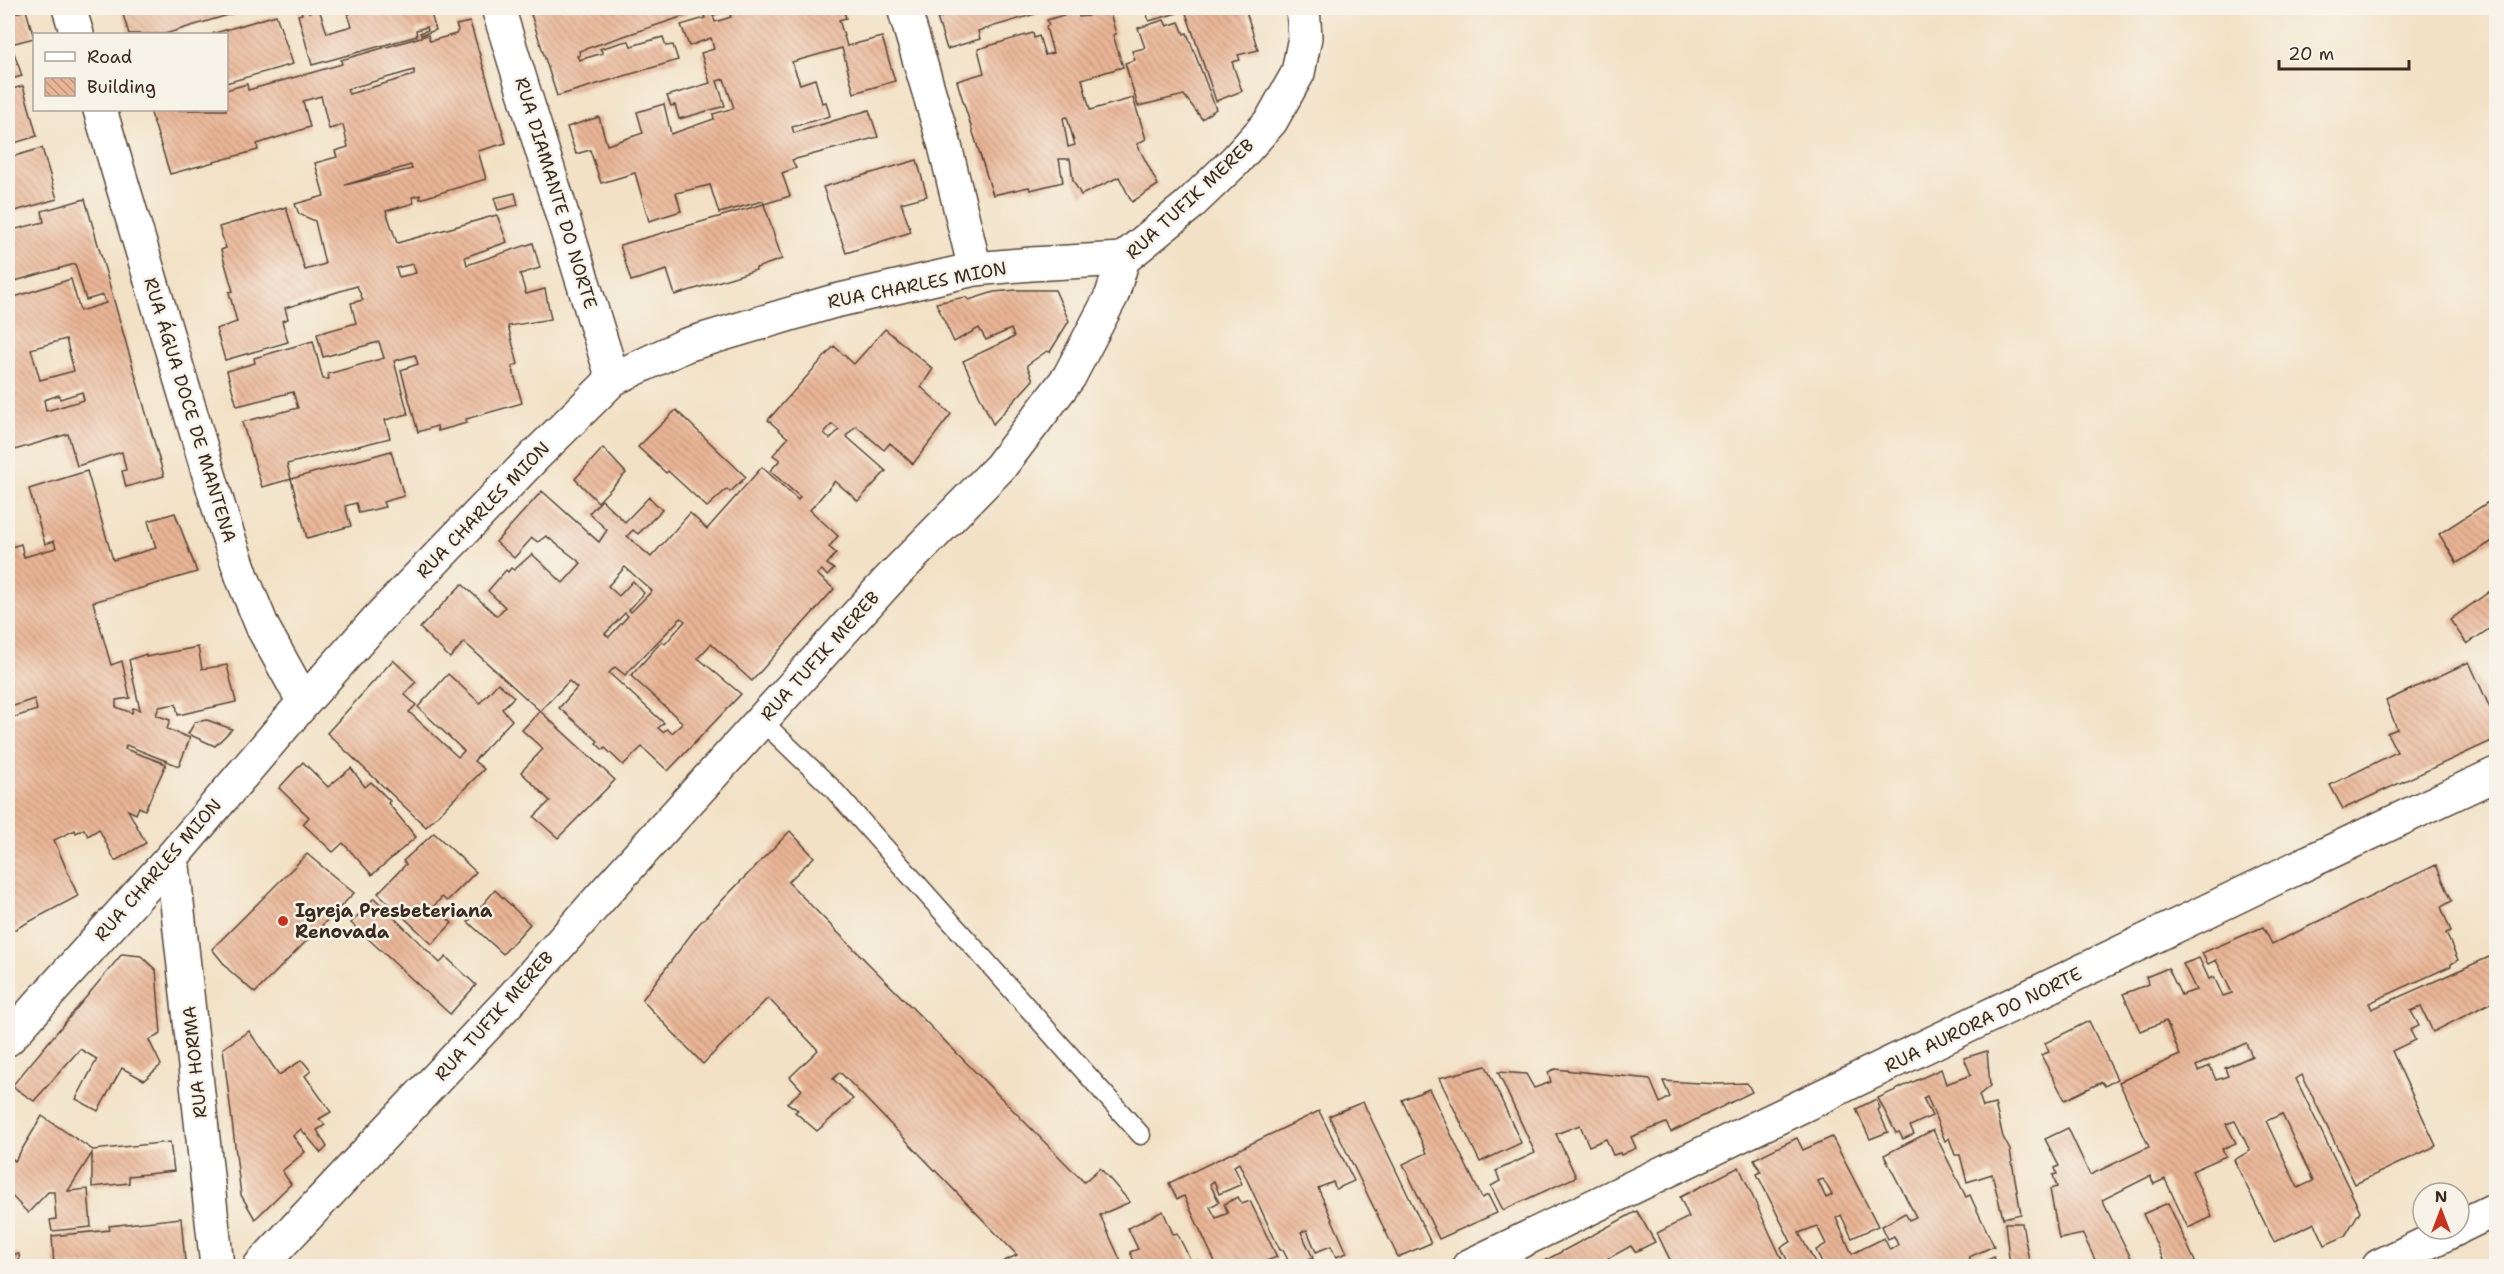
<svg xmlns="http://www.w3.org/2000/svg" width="2504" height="1274" font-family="'Shantell Sans',sans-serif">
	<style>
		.building { fill: url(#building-back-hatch); fill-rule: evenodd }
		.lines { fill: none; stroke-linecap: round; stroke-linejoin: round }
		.service-casing { stroke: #564537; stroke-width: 21 }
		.minor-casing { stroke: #564537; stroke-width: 36 }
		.service { stroke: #fff; stroke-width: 18 }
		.minor { stroke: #fff; stroke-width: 33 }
		.poi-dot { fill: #c8321e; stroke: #f7f3e8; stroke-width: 2 }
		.labels { text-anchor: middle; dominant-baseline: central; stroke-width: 5; stroke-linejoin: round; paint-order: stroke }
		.street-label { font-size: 18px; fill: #3b2a1e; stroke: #f7f3e8 }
		.poi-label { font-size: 18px; font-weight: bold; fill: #3b2a1e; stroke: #f7f3e8; text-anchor: start }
	</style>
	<defs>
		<pattern id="building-back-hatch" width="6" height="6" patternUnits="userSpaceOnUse" patternTransform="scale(1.5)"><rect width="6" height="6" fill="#eab595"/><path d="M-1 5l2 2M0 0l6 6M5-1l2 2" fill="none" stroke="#bf9379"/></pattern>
	</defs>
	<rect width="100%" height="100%" fill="#f7f3e8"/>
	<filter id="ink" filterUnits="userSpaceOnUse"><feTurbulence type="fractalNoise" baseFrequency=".0167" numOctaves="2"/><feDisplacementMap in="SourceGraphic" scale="12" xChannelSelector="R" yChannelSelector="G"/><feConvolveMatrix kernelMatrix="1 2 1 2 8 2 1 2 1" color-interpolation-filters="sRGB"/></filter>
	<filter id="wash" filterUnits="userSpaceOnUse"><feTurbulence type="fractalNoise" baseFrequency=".008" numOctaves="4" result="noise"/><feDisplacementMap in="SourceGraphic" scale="24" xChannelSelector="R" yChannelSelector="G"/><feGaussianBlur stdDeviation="1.35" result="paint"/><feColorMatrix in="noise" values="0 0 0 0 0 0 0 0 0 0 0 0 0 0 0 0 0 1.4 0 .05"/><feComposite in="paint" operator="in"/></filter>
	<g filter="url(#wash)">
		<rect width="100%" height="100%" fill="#f2e1c5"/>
		<g id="blocks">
			<g class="building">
				<path d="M121,8H251L165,34H129Z"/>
				<path d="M296,8H308L309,12L319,9L327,33L352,26L348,15L352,12L350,8H429L436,30L421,35L420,33L428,30L427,27L416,30L417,36L312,65L298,15L302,14L301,9L297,11Z"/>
				<path d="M529,8H684L687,15L579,51L580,55L577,56L579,60L603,53L600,49L623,42L629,41L631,46L663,37L666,46L673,45L678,60L557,96Z"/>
				<path d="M701,8H843L846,18L839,20L847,46L882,37L895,81L854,93L842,48L792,62L800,84L815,79L822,103L826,102L830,116L792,127L794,133L869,110L878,137L792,160L796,168L782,173L790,196L764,204L763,201L719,213L710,185L676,193L681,211L649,221L635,173L601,183L590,150L576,154L567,127L599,117L607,145L643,133L637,112L664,104L671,134L714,119L713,114L734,108L724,79L717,81L725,106L679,119L675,105L671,106L667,96L710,83L701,53L714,49L711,38L689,46L681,25L705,18ZM729,11L731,17L715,22L713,15Z"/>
				<path d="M974,8H1055L978,31L980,39L947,49L937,18Z"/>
				<path d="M1071,8H1086L1077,11L1079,17L1088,16L1089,8H1108L1109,9L1116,34L1113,35L1123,67L1082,79L1090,110L1133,98L1146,139L1137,144L1158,185L1132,202L1119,177L1081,195L1073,180L1070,159H1059L1063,182L1030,190L1029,187L993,195L963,101L957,81L984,73L978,49L1033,33L1034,38L1039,36L1045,55L1053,53L1046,27L1049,25L1047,20L1073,12ZM1067,117L1075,145L1068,147L1063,118Z"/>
				<path d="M1145,8H1245L1258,50L1238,55L1240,60L1232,62L1242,91L1216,101L1186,13L1184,11L1149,21Z"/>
				<path d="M26,10L34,38L11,44L22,76L8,80V15Z"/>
				<path d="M276,15L293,64L226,83V34H212Z"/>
				<path d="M1164,20L1167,26L1179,22L1184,34L1187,33L1216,109L1202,119L1184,95L1138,106L1125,63L1135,60L1132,51L1145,48L1138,28Z"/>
				<path d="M470,22L506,143L478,151L486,179L420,199V195L412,197L414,203L386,211L397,243L497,215L507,242L465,257L467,265L533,243L540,268L520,274L526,294L545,289L551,319L508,326L518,364L512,367L522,403L466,419L467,423L438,431L437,426L418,432L401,370L418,364L415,355L394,361L408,414L385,420L390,438L287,464L291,479L262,487L242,422L298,408L293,392L237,406L227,371L255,363L254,358L313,341L323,379H329L328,374L384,358L379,342L323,357L317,334L356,323L351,303L363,300L357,286L285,308L288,319L282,321L288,342L225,360L216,329L237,322L229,292L233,291L221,250L226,248L219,227L286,207L305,270L325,264L315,221L299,214L295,204L324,196L315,163L337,157L335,151L348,147L343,125L329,129L321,96L303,101L310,127L257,144L258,150L170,174L150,110H226V90L247,84L248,90L314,72L342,64L341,60L428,35L430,41L456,34L458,30L456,25ZM414,70V75L349,94L347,89L351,88ZM411,165L412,169L345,185ZM413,264L416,273L399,277L396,268Z"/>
				<path d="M23,86L37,136L8,145V90Z"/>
				<path d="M42,148L57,199L8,213V158Z"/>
				<path d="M917,160L927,196L901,203L911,232L846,253L823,187Z"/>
				<path d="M515,193L518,205L498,210L494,198Z"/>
				<path d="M85,199L164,476L126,487L122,471L126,470L122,452L77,466L68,434L8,452V299L71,279L80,311L106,303L103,295L86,300L75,264L8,283V231L44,222L42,211ZM66,339L74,371L40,380L31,349ZM82,392L84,400L46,411L44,400L59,395L60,399Z"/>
				<path d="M764,204L782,259L756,268V270L675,295L667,270L631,281L620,245Z"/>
				<path d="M1017,290H1055L1069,321L1050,352L1047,351L1027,365L1033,380L993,424L963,361L1014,337L1011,329L986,340L979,328L954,342L936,303L965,297L969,300L994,292Z"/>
				<path d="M885,329L933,369L921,387L951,414L913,464L890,443L884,450L856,426L846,436L886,471L858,501L835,481L810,510L838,536L829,547L836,553L827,564L834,569L827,576L822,570L817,574L834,589L752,681L711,644L698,658L741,694L668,771L642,747L623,765L605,748L603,750L596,743L598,741L559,708L577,688L569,681L540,711L615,780L558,838L534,817L550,801L521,772L543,749L522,730L540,711L464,642L450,658L420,628L462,584L497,616L505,607L488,591L506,570L508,572L511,568L514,570L532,554L563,583L581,563L546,536L538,542L532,538L514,558L496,542L542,491L599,542L607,530L589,513L602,500L625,522L649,497L662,510L638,534L633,530L627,536L651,557L690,513L707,529L762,467L798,500L800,497L770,471L780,460L773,455L788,438L768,420L834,346L854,364ZM832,424L839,430L830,439L824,433ZM625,567L652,591L631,612L629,610L644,593L633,581L619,596L608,586ZM625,613L628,616L609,637L605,634ZM681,618L685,621L665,644L662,641L631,676L683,723L672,733L667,729L663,732L658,728L664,723L609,673L615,667L625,675Z"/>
				<path d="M676,410L746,477L730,492L727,489L707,507L668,471L666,473L638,447Z"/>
				<path d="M603,448L626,473L598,502L575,479Z"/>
				<path d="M391,451L404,496L383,502L385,507L359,513L356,503L345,506L351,526L307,538L291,479Z"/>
				<path d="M87,471L113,560L156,548L148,521L175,513L197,572L93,602L111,665L122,661L130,698L116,700V707L132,713L133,708L140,710L129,660L146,654V657L198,647L202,669L227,665L236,702L178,715L176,704L159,707L156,715L170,720L167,729L190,738L179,766L126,745L125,749L166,764L145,810L139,807L136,814L128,810L146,843L115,861L99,829L88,836L84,829L76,833L75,830L54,840L78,896L8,933V719L37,710L34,699L8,708V548L21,544L24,557L56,548L54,541L45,544L29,489Z"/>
				<path d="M2496,497V539L2457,563L2439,534Z"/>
				<path d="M2496,587V624L2467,644L2450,620Z"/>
				<path d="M393,660L416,682L404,694L416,705L409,712L458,757L464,751L418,707L448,674L480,703L498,683L514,697L502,709L512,720L474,761L484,769L426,827L327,733Z"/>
				<path d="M2469,662L2496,721V739L2343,809L2330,785L2397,752L2387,733L2397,729L2386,701Z"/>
				<path d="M207,720L232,729L215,746L188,734L195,722Z"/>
				<path d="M303,762L328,787L351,768L365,787L371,782L390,801L388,803L416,837L372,875L343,843L333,852L303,824L309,817L279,788Z"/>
				<path d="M790,831L814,857L788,882L1084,1182L1100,1168L1130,1202L1100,1215L1123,1266H994L1017,1255L840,1072L833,1079L853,1099L817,1131L795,1112L798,1110L787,1103L802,1090L790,1077L818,1050L768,998L703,1064L642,1000L698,925Z"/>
				<path d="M434,833L476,872L447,901L442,897L434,906L452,923L432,944L378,893L406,864L403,861Z"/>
				<path d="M307,854L354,893L255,993L229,970L212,949Z"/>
				<path d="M2436,865L2452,901L2441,907L2451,931L2446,933L2458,960L2451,964V966L2369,1003L2372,1009L2496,954V1000L2433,1032L2421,1007L2411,1011L2419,1026L2410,1030L2415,1040L2392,1051L2436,1146L2355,1184L2302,1075L2296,1079L2360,1211L2345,1236L2325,1245L2315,1223L2274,1242L2234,1160L2250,1151L2235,1121L2226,1124L2236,1143L2222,1149L2226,1156L2192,1171L2212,1217L2188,1228L2165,1179L2154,1184L2150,1176L2102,1200L2134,1264L2127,1266H2089L2087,1263L2095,1260L2083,1234L2059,1239L2050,1189L2057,1187L2053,1175L2057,1174L2055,1168L2059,1166L2045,1139L2068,1128L2090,1175L2149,1147L2119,1082L2180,1055L2166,1021L2140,1031L2123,994L2149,984L2146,977L2168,968L2181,995L2196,990L2183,964L2199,958L2209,979L2214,977L2223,996L2232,993L2216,960L2208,964L2202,953L2263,927L2272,944ZM2246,1043L2252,1056L2225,1068L2228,1076L2216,1080L2210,1066L2198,1071L2196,1066ZM2282,1114L2313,1181L2298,1188L2266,1121Z"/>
				<path d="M495,890L530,924L503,954L468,922Z"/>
				<path d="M374,898L440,963L446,957L476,985L450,1014L351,923Z"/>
				<path d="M122,954L141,956L156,970L161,1034L149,1040L161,1065L144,1080L122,1068L98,1111L76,1099L97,1059L80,1049L34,1101L12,1086Z"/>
				<path d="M2089,1021L2117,1079L2105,1086L2102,1082L2065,1100L2041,1055L2049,1052L2045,1043Z"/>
				<path d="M249,1031L279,1075L302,1060L311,1071L305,1076L331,1112L319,1119L325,1125L317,1130L327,1147L321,1153L301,1129L293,1136L305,1152L282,1171L291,1184L255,1219L241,1195L223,1048Z"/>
				<path d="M1987,1051L1990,1086L1979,1095L1983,1107L1995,1104L2003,1137L2010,1150L2021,1214L2003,1218L1992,1174L1967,1182L1960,1155H1955L1949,1138L1945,1141L1927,1096L1923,1098L1932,1116L1910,1126L1914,1134L1903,1139L1899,1132L1896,1133L1878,1098L1941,1069L1946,1084L1971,1075L1964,1058Z"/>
				<path d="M1486,1066L1521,1143L1480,1162L1439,1078Z"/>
				<path d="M1555,1069L1650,1079L1660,1103L1670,1097L1663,1081L1719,1084L1747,1083L1752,1092L1671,1132L1666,1123L1631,1137L1636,1148L1621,1155L1620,1153L1613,1155L1606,1139L1589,1146L1580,1125L1556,1134L1576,1177L1503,1210L1491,1186L1500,1181L1496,1171L1535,1153L1498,1072L1526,1074L1534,1088L1551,1082L1548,1072Z"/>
				<path d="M1429,1089L1482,1198L1488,1195L1497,1213L1439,1239L1403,1164L1427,1153L1402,1100Z"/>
				<path d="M1876,1099L1880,1108L1878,1110L1888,1132L1870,1139L1856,1109Z"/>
				<path d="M1363,1102L1431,1243L1398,1257L1329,1116Z"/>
				<path d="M1319,1111L1354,1181L1336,1189L1333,1182L1318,1188L1347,1253L1336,1257L1331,1246L1316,1252L1307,1230L1301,1232L1313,1258L1291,1266L1283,1250H1280L1239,1163L1234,1166L1242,1184L1219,1194L1214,1181L1210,1184L1219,1202L1210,1207L1216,1218L1228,1213L1224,1204L1238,1197L1242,1204L1250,1201L1277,1257L1253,1266H1217L1184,1196L1177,1199L1169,1183Z"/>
				<path d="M42,1116L93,1150L170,1142L174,1171L129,1176V1183L92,1187V1153L68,1191L88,1189L91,1227L52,1231L50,1220L56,1219L54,1192H48L28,1213L8,1192V1155L15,1161Z"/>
				<path d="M1933,1130L1966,1197L1970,1195L1974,1204L1994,1246L1969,1257L1974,1266L1994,1257L1998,1266H1823L1816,1250L1826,1244L1817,1226L1799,1233L1817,1266H1790L1781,1247L1791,1242L1757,1174L1761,1172L1754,1159L1797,1138L1803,1150L1832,1137L1878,1226L1852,1238L1841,1215L1836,1218L1852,1254L1884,1238L1890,1250L1898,1245L1894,1236L1888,1239L1882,1226L1905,1213L1909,1220L1916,1217L1884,1155ZM1823,1179L1832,1195L1826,1198L1818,1181Z"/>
				<path d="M1739,1167L1785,1266H1673L1657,1233L1689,1217L1680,1197Z"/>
				<path d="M2168,1203L2197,1266H2166L2143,1214Z"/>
				<path d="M1163,1211L1173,1234L1177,1233L1192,1263L1198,1260L1201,1266H1136L1130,1252L1138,1249L1128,1228Z"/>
				<path d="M1637,1211L1655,1242L1635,1252L1631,1246L1594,1266H1535Z"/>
				<path d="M181,1218L185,1261L133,1266H54L52,1236L110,1230L109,1226Z"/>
				<path d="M2005,1223H2022L2030,1266H2010Z"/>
				<path d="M8,1254H19L20,1266H8Z"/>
			</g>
		</g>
	</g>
	<g filter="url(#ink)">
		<use href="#blocks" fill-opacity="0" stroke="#564537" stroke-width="1.5"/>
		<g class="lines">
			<defs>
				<path id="service" d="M762,721L832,788L1141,1135"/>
				<g id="minor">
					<path d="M69,8L77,34"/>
					<path d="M498,8L613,379"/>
					<path d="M904,8L945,146L975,269"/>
					<path d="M100,110L222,518L243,579L263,628L304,702"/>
					<path d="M172,857L217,1266"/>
					<path d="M8,1039L172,857L304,702L377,620L534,457L613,379L686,345L831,302L975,269L1031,264L1123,259"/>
					<path d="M2459,1227L2496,1209"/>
					<path d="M260,1266L515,995L602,896L887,582L1000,467L1069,377L1112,295L1123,259L1188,206L1235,161L1271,121L1298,73L1305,37L1303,8"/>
					<path d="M1469,1266L2315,859L2496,774"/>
					<path d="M2379,1266L2456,1229"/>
				</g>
			</defs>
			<use href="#service" class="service-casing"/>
			<use href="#minor" class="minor-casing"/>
			<use href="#service" class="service"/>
			<use href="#minor" class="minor"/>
		</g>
	</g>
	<circle class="poi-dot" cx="283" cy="921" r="6"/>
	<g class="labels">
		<g class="street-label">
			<text transform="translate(556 193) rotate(73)">RUA DIAMANTE DO NORTE</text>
			<text transform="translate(1190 199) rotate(-43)">RUA TUFIK MEREB</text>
			<text transform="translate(917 285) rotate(-11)">RUA CHARLES MION</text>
			<text transform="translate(190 410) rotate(73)">RUA ÁGUA DOCE DE MANTENA</text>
			<text transform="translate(483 510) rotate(-46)">RUA CHARLES MION</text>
			<text transform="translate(820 656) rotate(-48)">RUA TUFIK MEREB</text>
			<text transform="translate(158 870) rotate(-49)">RUA CHARLES MION</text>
			<text transform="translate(494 1016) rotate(-48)">RUA TUFIK MEREB</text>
			<text transform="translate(1983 1020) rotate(-26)">RUA AURORA DO NORTE</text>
			<text transform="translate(195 1062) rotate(-96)">RUA HORMA</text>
		</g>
		<g class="poi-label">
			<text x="295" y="911">Igreja Presbeteriana<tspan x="295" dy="21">Renovada</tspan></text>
		</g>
	</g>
	<rect width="2504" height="1274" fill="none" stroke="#f7f3e8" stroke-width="30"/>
	<rect x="33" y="33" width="195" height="78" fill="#f7f3e8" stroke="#aca397" stroke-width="1.5"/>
	<rect x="45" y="52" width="30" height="9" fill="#ffffff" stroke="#aca397" stroke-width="1.5"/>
	<text x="87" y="63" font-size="18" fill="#3b2a1e">Road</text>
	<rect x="45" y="78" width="30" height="18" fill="url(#building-back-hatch)" stroke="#aca397" stroke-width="1.5"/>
	<text x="87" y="93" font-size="18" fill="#3b2a1e">Building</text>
	<g transform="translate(2441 1211)"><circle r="28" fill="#f7f3e8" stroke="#aca397" stroke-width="1.5"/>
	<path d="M0-4.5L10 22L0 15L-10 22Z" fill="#c8321e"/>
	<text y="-9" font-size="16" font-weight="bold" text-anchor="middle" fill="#3b2a1e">N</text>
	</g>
	<path d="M2279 60v9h130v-9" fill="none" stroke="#3b2a1e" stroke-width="3"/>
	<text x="2288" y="60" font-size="18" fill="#3b2a1e" stroke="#f7f3e8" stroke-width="4.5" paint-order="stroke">20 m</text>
</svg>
